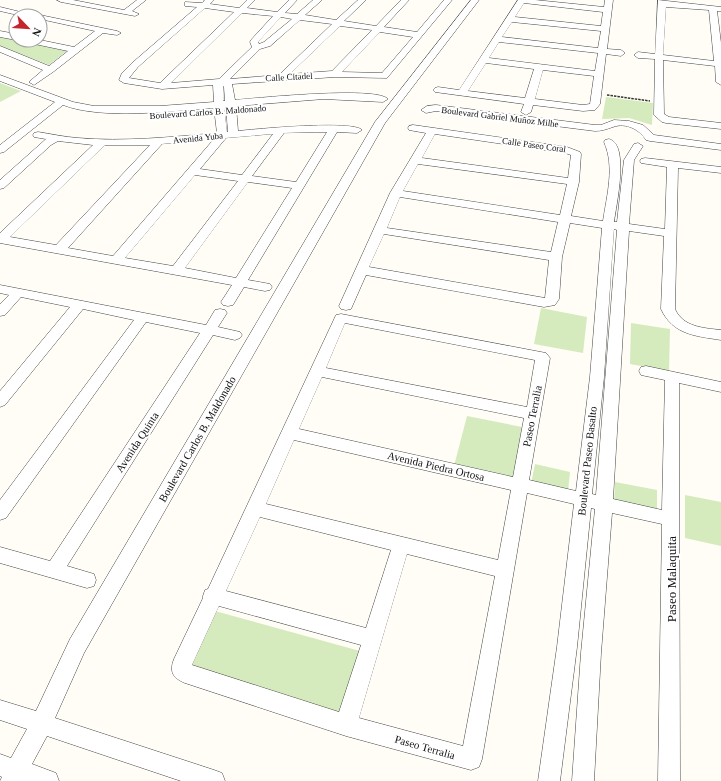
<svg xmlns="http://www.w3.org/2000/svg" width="721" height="781" font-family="Georgia,serif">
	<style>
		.green { fill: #d5ebbd }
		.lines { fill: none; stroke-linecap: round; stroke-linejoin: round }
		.minor-casing { stroke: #444; stroke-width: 1 }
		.path { stroke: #333; stroke-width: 1.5; stroke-dasharray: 2.5 1; stroke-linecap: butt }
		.minor { fill: #fff; fill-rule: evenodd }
		.labels { text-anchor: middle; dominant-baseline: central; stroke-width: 4; stroke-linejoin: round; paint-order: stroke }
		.far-street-label { font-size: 9px; fill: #111; stroke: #fff }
		.street-label { font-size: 11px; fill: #111; stroke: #fff }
		.near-street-label { font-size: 13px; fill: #111; stroke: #fff }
	</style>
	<rect width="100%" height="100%" fill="#fffdf5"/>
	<g class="green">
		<path d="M0,37L67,51L49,65L0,46Z"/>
		<path d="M0,83L21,91L0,102Z"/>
		<path d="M606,97L653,103L652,125L629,118L602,119Z"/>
		<path d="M541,308L587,317L583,353L534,344Z"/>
		<path d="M631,323L670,329L669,371L630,364Z"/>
		<path d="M467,416L522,427L513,479L454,466Z"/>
		<path d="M535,464L570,472L568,492L531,484Z"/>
		<path d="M615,482L657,490V514L614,505Z"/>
		<path d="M685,495L721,502V546L685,538Z"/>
		<path d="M215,611L360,651L342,714L189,670Z"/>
	</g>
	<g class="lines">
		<defs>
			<g id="minor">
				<path d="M57,0H73L124,10L137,0H146L132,11L139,14L135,16L61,2Z"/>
				<path d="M205,0H214L210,4L239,8L247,0H255L247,8L277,12L289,0H297L285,13L297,14L313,0H322L305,15L336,20L358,0H366L344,21L376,26L401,0H409L384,27L417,32L444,0H452L387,78L335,77L232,84L235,100C258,98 376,86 388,99L383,102L324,99L236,106L238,131C256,129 353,120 362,130L357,133L337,132L248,280L270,284L272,287L270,290L265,291L244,287L233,305L228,306L223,305L221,302L232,285L0,243V233L93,145L58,141L51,145L4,188L0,189V180L46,139L34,137L33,135L34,133L38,132C51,134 64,137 78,138C124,142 171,137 217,133L214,108C172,111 102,120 63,105L4,152L0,153V145L55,102L0,81V75L73,102L94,106H160L214,102L213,85L162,89L124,83L119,80L122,73L132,63L197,7L185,6V2L202,3ZM205,8L234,12L160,83L129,78L138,67ZM242,13L273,16L251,40L250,42L252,47L219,79L171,83ZM281,17L292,19L264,42L259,44L258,42ZM300,20L332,24L279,75L230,79L260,49L270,46ZM340,26L372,30L332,71L290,74ZM380,32L413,37L382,73L342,72ZM223,86L224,87L225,101H223ZM224,107H226L228,132H227ZM317,132H327L296,182L252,176L284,133ZM273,134L242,175L200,169L226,138ZM214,139L113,256L68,248L162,144ZM105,145H150L56,245L10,237ZM195,175L238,181L173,266L125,258ZM248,182L292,188L236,278L185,268Z"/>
				<path d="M471,0H479L385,123L84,653L55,718L214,770L222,773L225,781H181L47,736L32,764L56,773L59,781H0L2,777L0,776V754L11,758L27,729L0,720V700L36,711L70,639L375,122Z"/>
				<path d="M518,0H535L604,7L605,0H613L607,49L621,50L625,53L621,56L606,54L600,104L595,110L583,111L533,105L531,112L526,115L521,112L524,104L435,92L433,90L435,88L438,87L459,90ZM524,3L603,12L601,26L515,17ZM512,22L601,31L598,48L502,37ZM499,42L598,53L595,71L489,58ZM486,63L534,69L525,98L468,91ZM543,70L594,76L590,104L583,105L535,99Z"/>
				<path d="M658,0L721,7V11H717L721,43V85L716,82L715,66L663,60L664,114L669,117L721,123V129L666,123L662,122L654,115L655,59L638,58L634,55L638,52L655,54ZM666,7L709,10L714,61L663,55Z"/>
				<path d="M0,7L37,16L40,15L117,31L121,33L117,35L103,33L53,72L34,85L29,82L43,70L0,52V46L49,66L68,51L25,42L24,40H40L74,47L95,31L40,19V16H22L0,11Z"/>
				<path d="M0,31L16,34V40L0,37Z"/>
				<path d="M436,105L595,125H601L614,120L629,121L643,125L654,135L721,144V150L650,141L646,140C640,130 626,122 613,127C607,129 602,131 595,131L436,111L426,113L421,110L427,106Z"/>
				<path d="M413,125L567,147L580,152L581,154L579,182L571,216L603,221C607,194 615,167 604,142L605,140L609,139C630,144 616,206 614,222H617L624,160L634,144L638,143L643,146L634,160L629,224L665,229L667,167L641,163L640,161L641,159L645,158L721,167V173L678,168L675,309C683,327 703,328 721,330V340C696,336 673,335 661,309L664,236L629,231L613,499L662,510L665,380L641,375L639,371L641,367L646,366L721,382V392L679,383L680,781H658L662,524L612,513L601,653L594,781H572L581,653L595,509L591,508L577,647L560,781H538L557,647L574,504L527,493L482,759L479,767L471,770L346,736L185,683C173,678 169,672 174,659L203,598V596L205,590L208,589L336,315L341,314L546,353L550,358L529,480L576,491L590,377L602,228L570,223L562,257L559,299L555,305L544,307L366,275L351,309L346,310L341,309L339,306L390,193L426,133L409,130L408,128L409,126ZM435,134L565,153L571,155L568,178L422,158ZM418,164L567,184L560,215L403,191ZM400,197L558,222L551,252L387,228ZM614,229L617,230L596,495L592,494L604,377ZM384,234L549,260L545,298L369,267ZM345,323L535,360L527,407L326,368ZM322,377L524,418L513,477L299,429ZM294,440L511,490L498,560L266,504ZM260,517L391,550L366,628L226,591ZM407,554L495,576L463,746L359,718ZM219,606L361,645L339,712L192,665Z"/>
				<path d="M0,285L206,325L215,310L220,309L225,310L227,313L218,327L240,332L242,335L240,338L235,340L213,335L67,566L94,574L96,580L94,586L87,588L0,563V547L50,561L200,333L146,322L6,518L0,520V500L134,320L83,309L5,405L0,407V391L70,307L21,297L5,315L0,316V304L9,295L0,293Z"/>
			</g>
		</defs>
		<use href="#minor" class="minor-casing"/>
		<path class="path" d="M607,95L650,101"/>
		<use href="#minor" class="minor"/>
	</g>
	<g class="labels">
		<g class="far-street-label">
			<text transform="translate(289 77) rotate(-3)">Calle Citadel</text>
			<text transform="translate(208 112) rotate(-4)">Boulevard Carlos B. Maldonado</text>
			<text transform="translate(500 117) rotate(7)">Boulevard Gabriel Muñoz Milhe</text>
			<text transform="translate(198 138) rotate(-6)">Avenida Yuba</text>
			<text transform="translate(534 145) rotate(8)">Calle Paseo Coral</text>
		</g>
		<g class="street-label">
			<text transform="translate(532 416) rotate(-79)">Paseo Terralia</text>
			<text transform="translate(197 439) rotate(-60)">Boulevard Carlos B. Maldonado</text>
			<text transform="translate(137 442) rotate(-57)">Avenida Quinta</text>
			<text transform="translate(587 461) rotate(-84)">Boulevard Paseo Basalto</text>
			<text transform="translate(436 466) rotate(13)">Avenida Piedra Ortosa</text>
			<text transform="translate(425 747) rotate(16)">Paseo Terralia</text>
		</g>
		<g class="near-street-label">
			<text transform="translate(671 579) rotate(-90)">Paseo Malaquita</text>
		</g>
	</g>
	<g transform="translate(28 28) rotate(115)"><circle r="19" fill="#ffffff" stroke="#a0a0a0"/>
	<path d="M0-3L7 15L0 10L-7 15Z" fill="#c4262e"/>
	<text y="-6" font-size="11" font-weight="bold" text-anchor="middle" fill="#111111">N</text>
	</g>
</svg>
